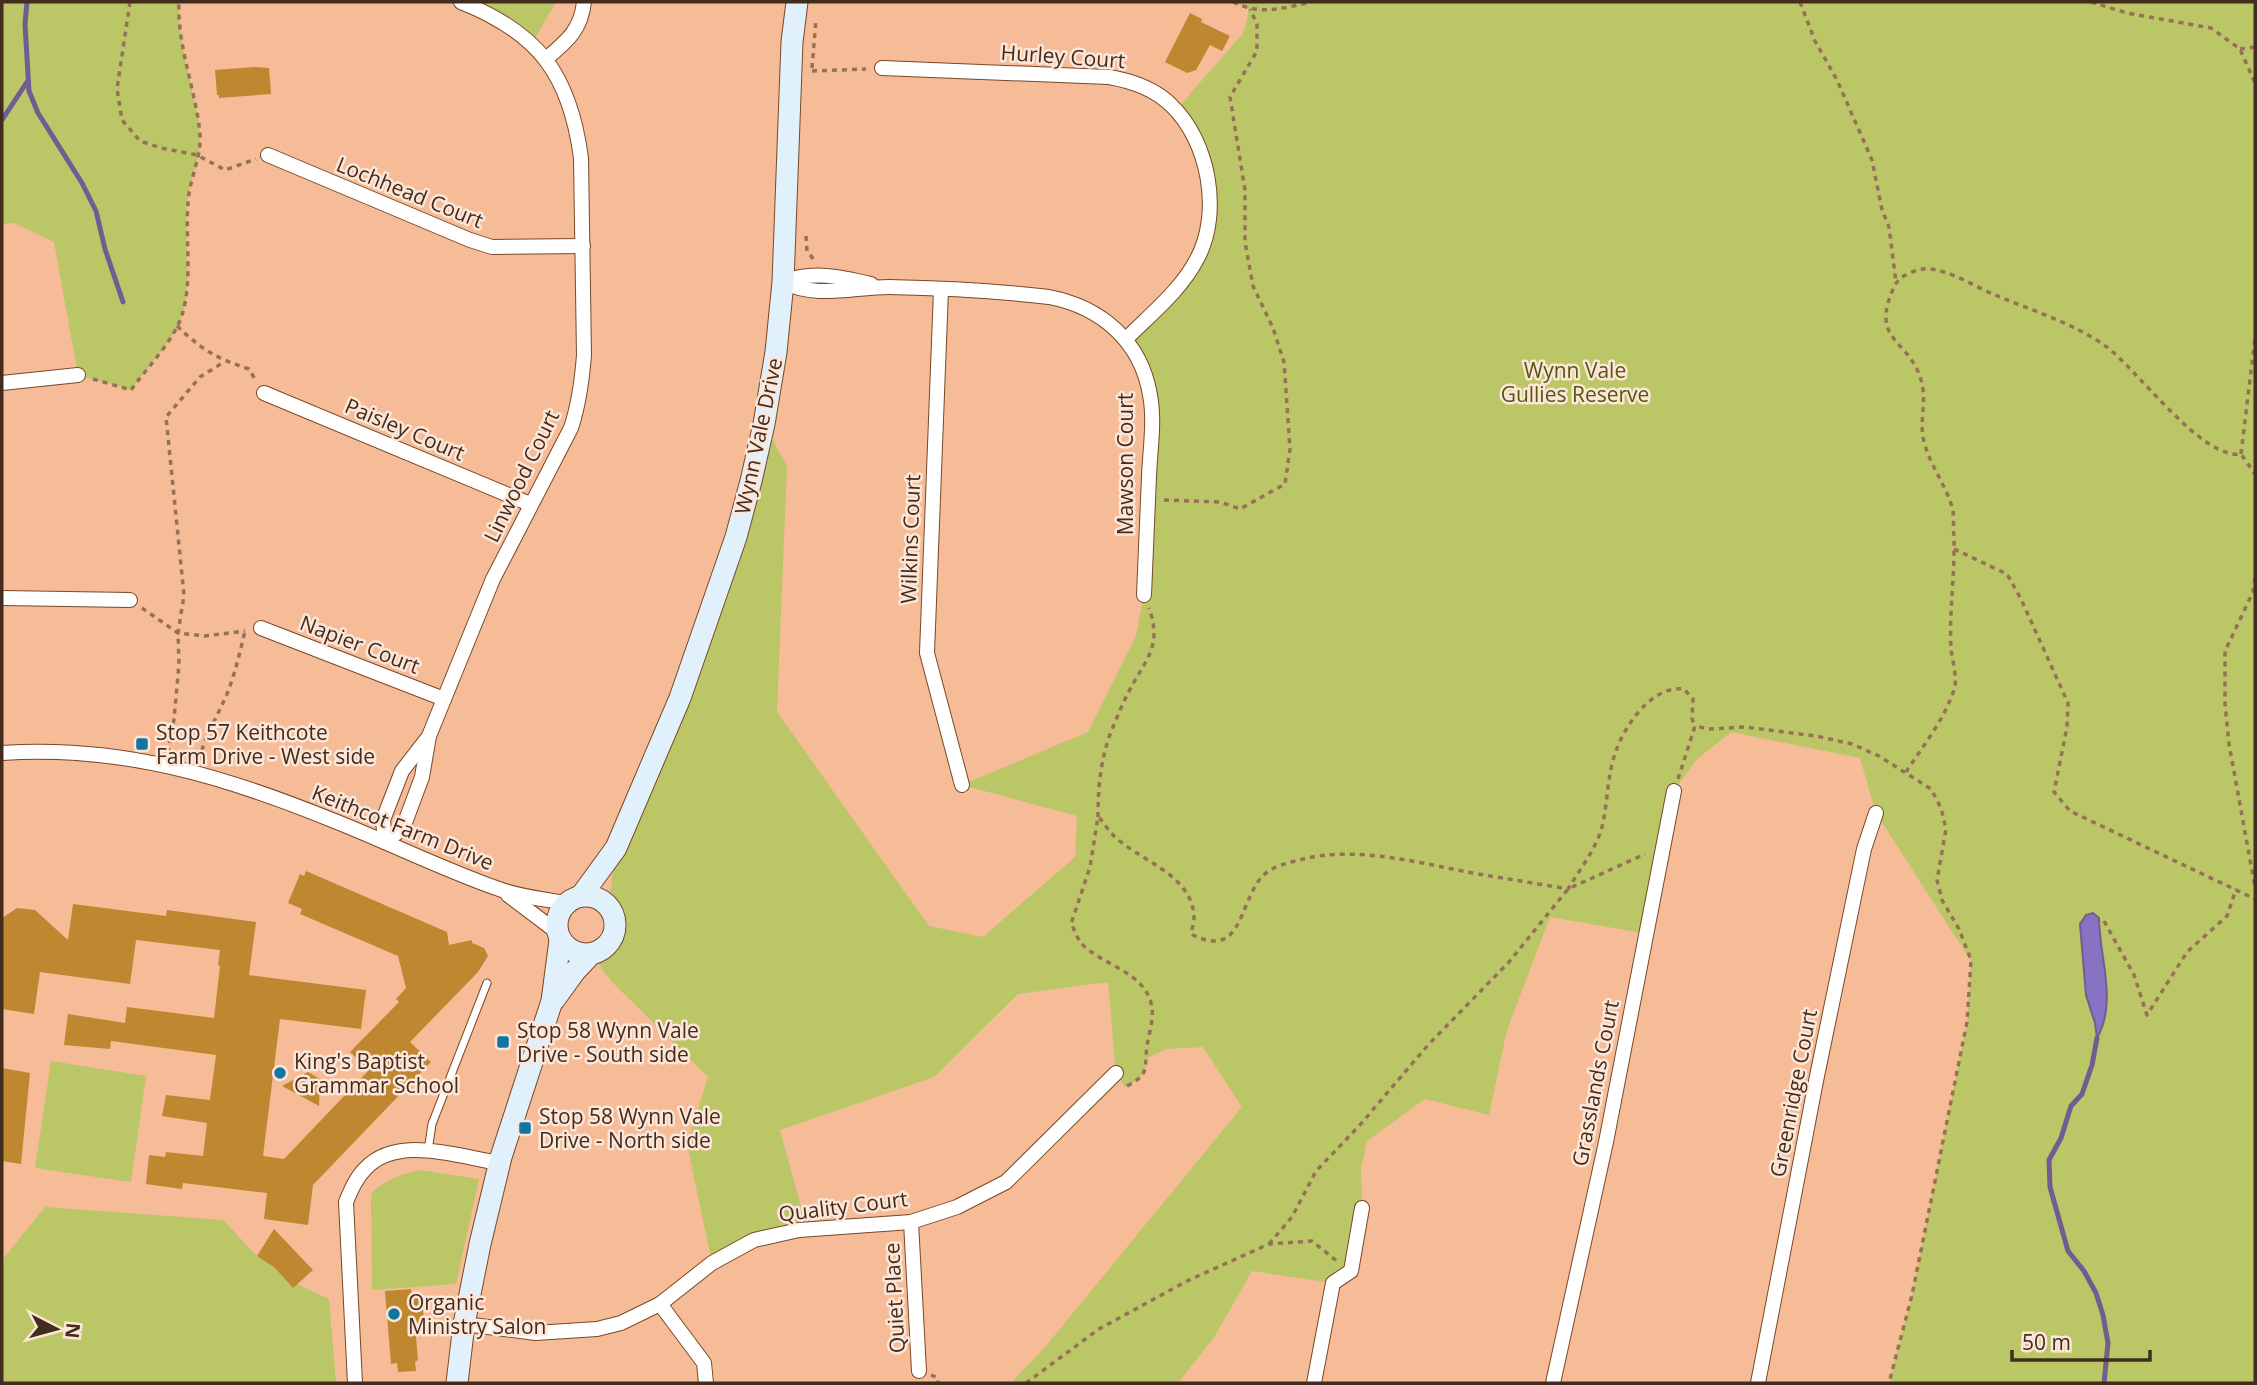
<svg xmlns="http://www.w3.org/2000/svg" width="2257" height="1385" font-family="'Open Sans',sans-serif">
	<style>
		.green { fill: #bbc666 }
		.water { fill: #8772c4; stroke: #725d92; stroke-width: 2 }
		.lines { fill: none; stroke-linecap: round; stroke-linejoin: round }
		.stream { stroke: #725d92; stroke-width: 5 }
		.building { fill: #bf8730 }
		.lane-casing { stroke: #794826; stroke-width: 9 }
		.street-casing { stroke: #794826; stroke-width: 16 }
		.secondary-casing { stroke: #794826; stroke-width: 23 }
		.path { stroke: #977157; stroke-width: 3.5; stroke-dasharray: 5 5; stroke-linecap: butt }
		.lane { stroke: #fff; stroke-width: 7 }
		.street { stroke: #fff; stroke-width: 14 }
		.secondary { stroke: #e1f1fb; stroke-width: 21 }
		.poi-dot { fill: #1176a2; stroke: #fde6d7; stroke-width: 2.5 }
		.labels { text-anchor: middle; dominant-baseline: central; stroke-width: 5; stroke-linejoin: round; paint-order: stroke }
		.street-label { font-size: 21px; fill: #422c1d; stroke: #fde6d7 }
		.park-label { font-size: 21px; fill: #525811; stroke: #fde6d7 }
		.poi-label { font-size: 21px; fill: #422c1d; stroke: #fde6d7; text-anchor: start }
	</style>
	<rect width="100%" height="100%" fill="#f5bc97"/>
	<g class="green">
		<path d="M2,2H179C177,47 196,90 200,134C202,154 191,177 188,197C182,236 194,277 182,315C175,339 146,369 131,390L78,375L54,242L14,223L2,224Z"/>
		<path d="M461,2H556L531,45Z"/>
		<path d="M1233,2H2255V1383H1889L1912,1295L1967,1022L1971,961L1876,813L1860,758L1731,732L1696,760L1674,791L1648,934L1550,917L1507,1030L1489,1115L1425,1099L1367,1141L1361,1169L1362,1208L1351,1271L1333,1283L1252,1271L1215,1336L1178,1383H1011L1045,1347L1242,1107L1203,1047L1166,1049L1148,1058C1146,1075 1139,1080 1125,1087L1116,1073L1108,982L1018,994L934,1077L780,1130L807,1229L799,1230L712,1263L687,1144L708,1077L611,981L591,954L605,947L614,934L610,894L616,848L680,698L764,424L787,466L777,712L929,926L983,937L1075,857L1077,816L962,785L1088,732L1136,636L1144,595L1150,395L1126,339L1177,288L1206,237V178L1176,110L1244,32L1249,9Z"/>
		<path d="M51,1061L146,1076L131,1182L35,1168Z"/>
		<path d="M420,1170L479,1179L456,1284L372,1290L371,1194C385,1179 400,1175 420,1170Z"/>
		<path d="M45,1207L223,1220L257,1256L297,1284L329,1299L336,1383H2V1260Z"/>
	</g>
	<path class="water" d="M2093,913L2099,918C2099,957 2118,1001 2097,1038L2095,1023L2086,995L2080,924L2086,915Z"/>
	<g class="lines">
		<g class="stream">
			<path d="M27,2L25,24L29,91L38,113L82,183L96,211L105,249L123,302"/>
			<path d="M2,120L27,82"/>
			<path d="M2097,1038L2092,1065L2082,1094L2071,1106L2061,1138L2049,1160L2050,1187L2068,1251L2084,1271L2096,1293L2103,1315L2108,1343L2104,1383"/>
		</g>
	</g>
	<g class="building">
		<path d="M1190,13L1202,19L1201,22L1230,36L1222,51L1210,45L1196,70L1187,73L1165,62Z"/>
		<path d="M254,67L269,68L271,94L219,98V95H217L215,70Z"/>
		<path d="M306,871L447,932L449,945L472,940V943L484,948L488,956L478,972L410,1042L431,1062L313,1185L308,1225L264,1219L267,1193L183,1183L182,1189L146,1184L149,1155L165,1157L166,1152L203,1156L207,1123L162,1116L166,1095L210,1100L216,1055L111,1041L110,1049L64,1045L68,1014L125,1023L127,1007L214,1018L220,966L218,965L220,950L136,940L130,984L40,972L34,1014L2,1009V918L17,908L35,910L68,940L73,904L166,916L167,910L256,922L249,975L366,990L361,1029L280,1019L263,1156L284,1159L369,1070L350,1052L399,1002L396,999L406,988L398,956L300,914L302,909L288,903L300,874L304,876Z"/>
		<path d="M2,1068L30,1073L21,1164L2,1161Z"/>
		<path d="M308,1072L320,1079L319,1106L282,1086Z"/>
		<path d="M274,1229L313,1270L293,1288L275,1268L257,1256Z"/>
		<path d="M411,1289L412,1296L422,1295L424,1324L415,1325L418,1360L415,1362L416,1371L398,1372L397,1363L391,1364L385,1291Z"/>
	</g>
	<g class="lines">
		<defs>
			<path id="lane" d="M428,1151L432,1124L487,983"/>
			<g id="street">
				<path d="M547,58C567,41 581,30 584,2"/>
				<path d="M882,68L1109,77C1132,81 1154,88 1171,105C1209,141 1222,213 1197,259C1181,290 1151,314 1126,339"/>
				<path d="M268,155L470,240L492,247L583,246"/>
				<path d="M783,282C816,299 853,287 889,287C942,288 997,291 1049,297C1101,307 1141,341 1150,395C1155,421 1150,450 1149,476C1147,515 1146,555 1144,595"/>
				<path d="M783,282C812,270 842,277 871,284"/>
				<path d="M941,290L927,653L962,785"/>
				<path d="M2,383L78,375"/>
				<path d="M264,393L530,504"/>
				<path d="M2,598L130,600"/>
				<path d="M261,628L444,699"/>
				<path d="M2,753C120,745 224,776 332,820C388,842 442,869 499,889C520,897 544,899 566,903"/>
				<path d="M385,842L403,828L422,777L429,736L493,579L571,428C579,404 582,381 584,355L581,158C570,75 539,33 461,2"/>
				<path d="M385,842L383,820L402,771L426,740"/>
				<path d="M508,895L557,932"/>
				<path d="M911,1222L919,1371"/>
				<path d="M660,1304L704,1363L706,1383"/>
				<path d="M464,1324L536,1333L597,1329L621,1323L660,1304L712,1263L754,1240L799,1230L911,1222L957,1207L1006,1182L1116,1073"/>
				<path d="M355,1383L346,1202C351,1190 356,1178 365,1169C397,1134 459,1157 500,1163"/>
				<path d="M1314,1383L1333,1283L1351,1271L1362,1208"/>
				<path d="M1553,1383L1606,1142L1674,791"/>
				<path d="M1758,1383L1816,1081L1864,849L1876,813"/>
			</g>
			<g id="secondary">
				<circle cx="586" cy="925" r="29"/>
				<path d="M581,896L616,848L680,698L736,537L751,481L764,424L776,352L783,282L792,42L797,2"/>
				<path d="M554,1000L575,971L591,954"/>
				<path d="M457,1383L464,1324L480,1244L501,1157L552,1001L560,940"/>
			</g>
		</defs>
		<use href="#lane" class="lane-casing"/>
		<use href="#street" class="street-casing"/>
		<use href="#secondary" class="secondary-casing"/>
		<g class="path">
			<path d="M130,2L117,89L122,120L140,141L161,148L197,155L225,170L256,159"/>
			<path d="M1233,2C1263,16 1281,8 1312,2"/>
			<path d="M1800,2L1815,41L1837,80L1872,160L1882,210L1889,227L1896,282"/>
			<path d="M2091,2L2127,13L2211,28L2240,49L2255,83"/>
			<path d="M2240,49L2255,47"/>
			<path d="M812,68L816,20"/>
			<path d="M812,71L866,69"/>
			<path d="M806,236L807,251L815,261"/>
			<path d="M177,326C201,349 217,359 249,369L256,381"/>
			<path d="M93,379L131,390C146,369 175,339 182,315C193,280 185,239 188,203C189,180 202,156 200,134C196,90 177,47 179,2"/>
			<path d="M2241,454L2255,338"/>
			<path d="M1164,500L1220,502L1240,509L1285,484L1290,449L1284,362L1273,328L1253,286L1245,242V190L1230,97L1257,51V24L1250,9"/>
			<path d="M1954,549L2007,574L2021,599L2068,703L2067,727L2054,792L2070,811L2255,899"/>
			<path d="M2255,578L2253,592L2225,651V704L2229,744L2255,887"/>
			<path d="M142,608L178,633L205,636L245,631"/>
			<path d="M168,753L174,719L179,664L178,633L184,595L166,417L200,377L224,362"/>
			<path d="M199,760C205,736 217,717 227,694C235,674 240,652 245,631"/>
			<path d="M1906,772C1923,746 1944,720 1954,690C1958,678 1952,661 1951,648C1949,611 1955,574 1954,537C1953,529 1954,519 1953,511C1947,485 1928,464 1923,437C1920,418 1927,399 1921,380C1909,338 1869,342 1894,287C1898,276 1919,267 1930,269C1951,271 1974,286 1993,294C2030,310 2071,322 2104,345C2137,368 2201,460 2241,454L2255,474"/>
			<path d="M1678,779L1695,726L1709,729L1745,727L1816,736L1852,744L1879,756L1931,789L1941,808L1946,829L1937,880L1942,900L1959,929L1971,960L1967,1022L1912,1295L1889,1383"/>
			<path d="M1098,817C1098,790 1100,764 1109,737C1115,722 1121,707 1128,693C1145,660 1163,647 1149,608"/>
			<path d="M2104,921L2134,975L2147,1015L2187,952L2227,916L2236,889"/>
			<path d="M1127,1086C1150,1074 1144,1069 1147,1046C1149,1032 1155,1017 1151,1003C1143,971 1101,965 1081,943C1077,938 1075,930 1071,924L1090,867L1098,817C1104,822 1107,829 1112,834C1138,861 1192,873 1194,917C1194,923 1192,928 1191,934C1241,960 1238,908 1260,879C1270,866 1288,863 1303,859C1354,846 1417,862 1467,872C1501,878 1534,883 1568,889C1580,869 1596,849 1602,827C1608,802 1607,775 1616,751C1625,725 1652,685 1684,689L1693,699L1692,719L1695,726"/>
			<path d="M1269,1244L1292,1217L1316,1171L1359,1126L1428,1045L1509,962L1568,889L1645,854"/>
			<path d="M931,1375L938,1378V1383"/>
			<path d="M1026,1383L1099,1329L1187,1281L1269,1244L1312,1241L1338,1262"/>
		</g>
		<use href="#lane" class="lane"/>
		<use href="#street" class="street"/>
		<use href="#secondary" class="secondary"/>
	</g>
	<g class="poi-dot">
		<rect x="135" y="737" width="14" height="14" rx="3.5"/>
		<rect x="496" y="1035" width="14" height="14" rx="3.5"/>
		<circle cx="280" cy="1073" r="7"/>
		<rect x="518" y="1121" width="14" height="14" rx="3.5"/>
		<circle cx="394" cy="1314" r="7"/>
	</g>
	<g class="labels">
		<g class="street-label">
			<text transform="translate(1063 56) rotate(4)">Hurley Court</text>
			<text transform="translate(410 192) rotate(22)">Lochhead Court</text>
			<text transform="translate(405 429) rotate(23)">Paisley Court</text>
			<text transform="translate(758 436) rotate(-78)">Wynn Vale Drive</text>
			<text transform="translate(1125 464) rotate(-90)">Mawson Court</text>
			<text transform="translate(521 476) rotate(-64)">Linwood Court</text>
			<text transform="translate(910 539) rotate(-88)">Wilkins Court</text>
			<text transform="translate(360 644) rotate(21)">Napier Court</text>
			<text transform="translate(403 827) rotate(22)">Keithcot Farm Drive</text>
			<text transform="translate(1595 1083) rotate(-79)">Grasslands Court</text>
			<text transform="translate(1793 1093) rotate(-79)">Greenridge Court</text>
			<text transform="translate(843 1206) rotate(-7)">Quality Court</text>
			<text transform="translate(894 1298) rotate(-93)">Quiet Place</text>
		</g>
		<g class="park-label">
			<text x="1575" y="370">Wynn Vale<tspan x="1575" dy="24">Gullies Reserve</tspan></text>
		</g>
		<g class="poi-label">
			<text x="156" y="732">Stop 57 Keithcote<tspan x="156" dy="24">Farm Drive - West side</tspan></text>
			<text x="517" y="1030">Stop 58 Wynn Vale<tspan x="517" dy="24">Drive - South side</tspan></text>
			<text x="294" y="1061">King's Baptist<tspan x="294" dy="24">Grammar School</tspan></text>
			<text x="539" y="1116">Stop 58 Wynn Vale<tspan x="539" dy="24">Drive - North side</tspan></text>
			<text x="408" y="1302">Organic<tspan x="408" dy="24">Ministry Salon</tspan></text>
		</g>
	</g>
	<rect width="2257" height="1385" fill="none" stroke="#422c1d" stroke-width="7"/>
	<g transform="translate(56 1329) rotate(96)" stroke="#fde6d7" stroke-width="5" paint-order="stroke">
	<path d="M0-5L12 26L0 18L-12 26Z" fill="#422c1d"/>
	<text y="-10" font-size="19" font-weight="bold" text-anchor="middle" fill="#422c1d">N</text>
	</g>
	<path d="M2012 1350v10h138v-10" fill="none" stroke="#422c1d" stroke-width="3.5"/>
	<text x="2022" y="1350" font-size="21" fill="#422c1d" stroke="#fde6d7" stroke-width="5" paint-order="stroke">50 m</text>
</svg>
